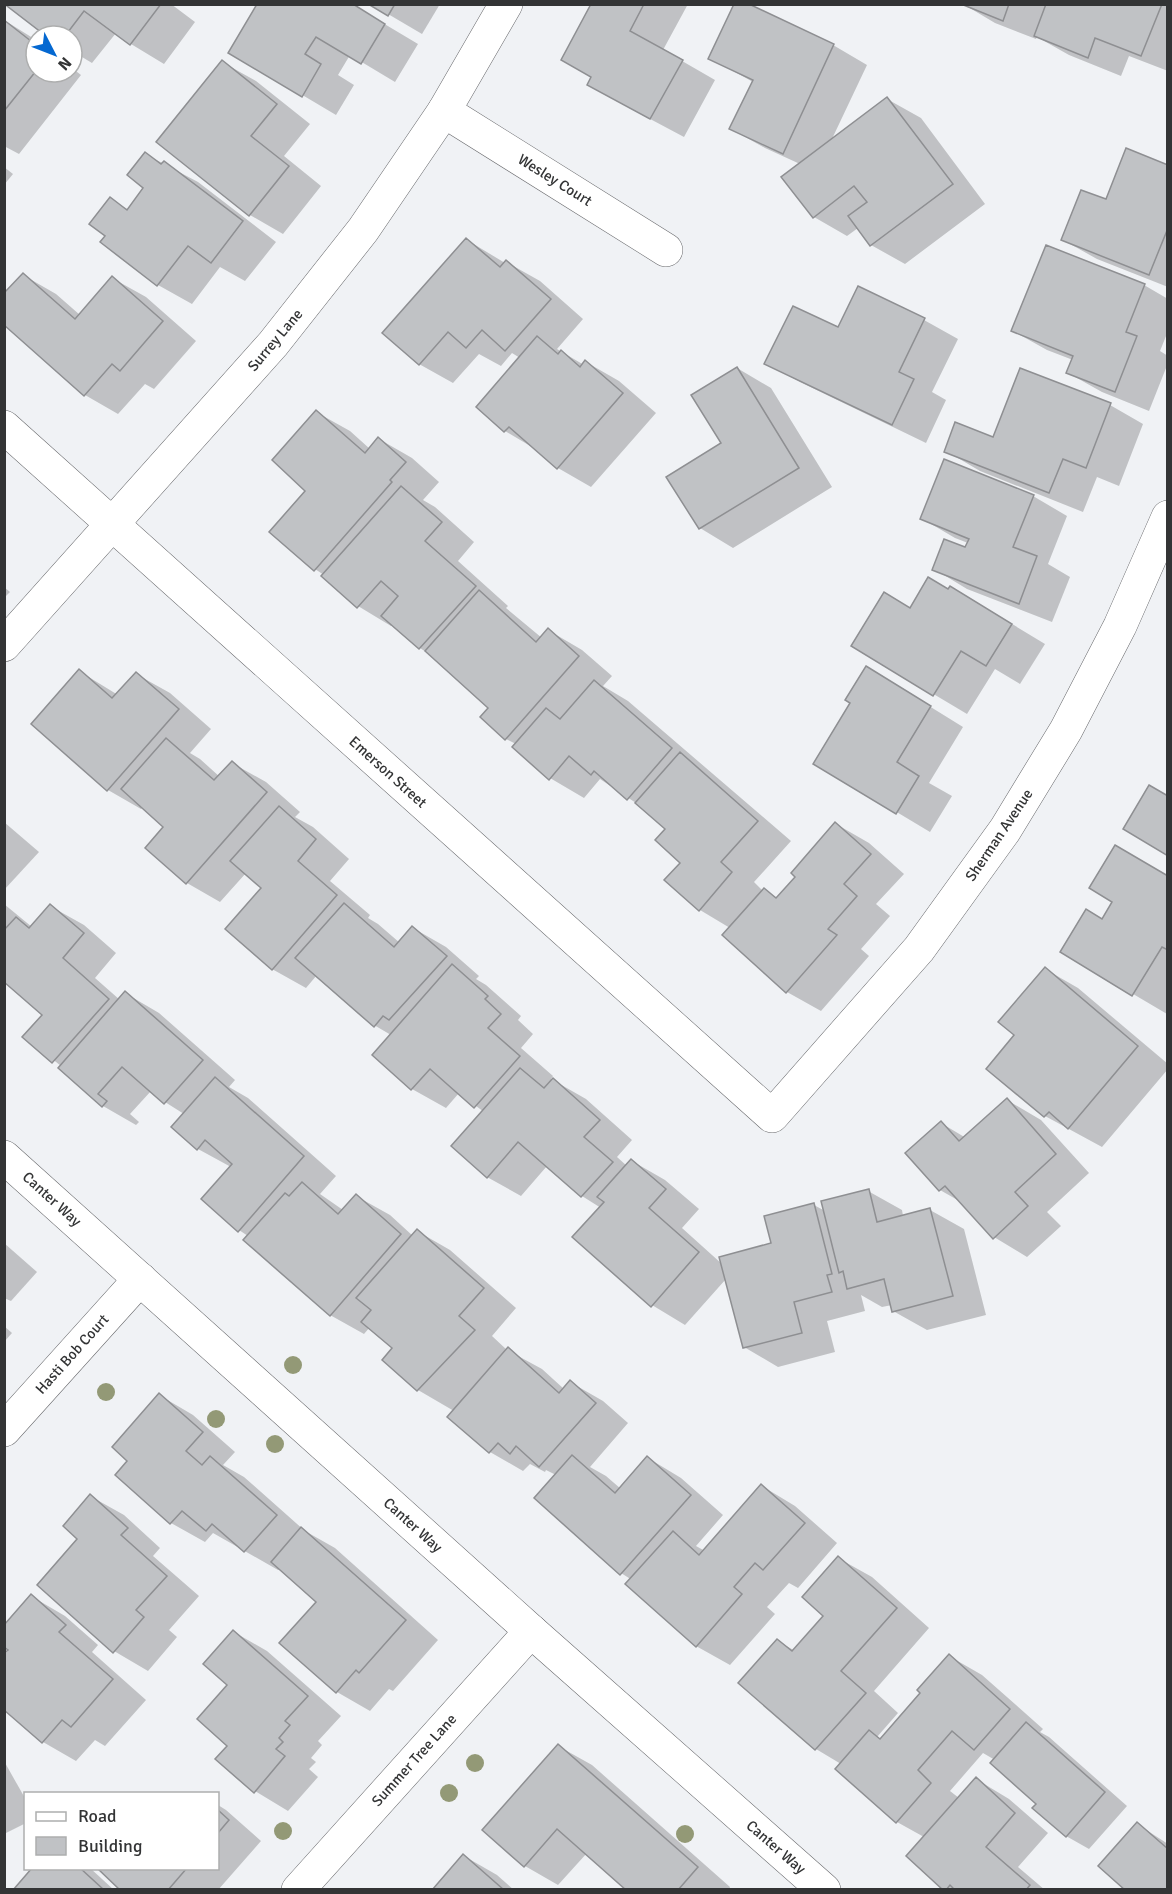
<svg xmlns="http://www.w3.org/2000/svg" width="1172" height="1894" font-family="Signika,sans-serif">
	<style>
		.shadow { fill: #0003 }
		.building { fill: #c0c2c5; stroke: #8e8f92; stroke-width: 1.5 }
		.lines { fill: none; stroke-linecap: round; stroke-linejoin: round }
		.minor-casing { stroke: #67686b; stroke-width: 34 }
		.minor { stroke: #fff; stroke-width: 33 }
		.tree { fill: #939976 }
		.labels { text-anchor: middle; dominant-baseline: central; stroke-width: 4.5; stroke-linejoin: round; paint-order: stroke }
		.street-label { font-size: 15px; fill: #333435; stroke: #fff }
	</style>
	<rect width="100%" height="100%" fill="#f0f2f5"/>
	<g class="shadow">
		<path d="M10,4H171L195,22L164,64L131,44L116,33L92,63L72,51V36H48Z"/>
		<path d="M351,4L418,44L395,82L350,55L338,75L354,85L336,115L230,52Z"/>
		<path d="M371,4H440L422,34Z"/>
		<path d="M593,4H688L663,50L715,80L684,137L622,104L593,77Z"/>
		<path d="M746,4L833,45L867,65L831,141L887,99L921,118L985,204L905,264L871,245L858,228L847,236L814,217L800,164L765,148L731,129L753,82L710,58Z"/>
		<path d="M963,4H1168V71L1129,56L1121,76L1069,55L1037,37L1036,39L995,23Z"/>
		<path d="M4,20L36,40V72H72V68L81,75L19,154L4,146Z"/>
		<path d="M222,62L256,81L310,124L284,156L321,186L283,234L250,215Z"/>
		<path d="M145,154L198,182L276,242L245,281L220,267L192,304L158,285L102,242L107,236L110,199L129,210L145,187Z"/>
		<path d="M4,167L13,174L4,185Z"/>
		<path d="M1168,167V287L1097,259L1063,240L1107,201Z"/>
		<path d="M467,240L505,263L506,262L540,281L583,319L557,349L584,365L586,362L619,381L656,413L591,487L558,468L537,450L505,431L520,358L512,353L501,366L479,354L453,383L419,364Z"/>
		<path d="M23,275L56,294L80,315L112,278L146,297L196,341L154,389L145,384L118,414L85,395Z"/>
		<path d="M1144,285L1168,299V331L1160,351L1168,356V363L1149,411L1102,392L1068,373L1073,360L1047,350L1013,331Z"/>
		<path d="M859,288L924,320L958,339L932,392L946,400L926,443L800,382L766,363L839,329Z"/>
		<path d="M737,368L771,388L832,487L733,548L700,528L723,444Z"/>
		<path d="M1110,405L1143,424L1119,486L1097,477L1083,512L980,471L946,451Z"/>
		<path d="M316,412L350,431L370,449L379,439L412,458L439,482L423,500L435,507L474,542L458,561L508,606L506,608L542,638L548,630L582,650L612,676L603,686L628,701L791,841L754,882L763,891L778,898L797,877L836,824L869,843L904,874L876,904L890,916L861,949L869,956L821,1011L787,992L730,928L700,910L667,829L642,807L600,779L584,798L550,778L516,744L506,739L482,717L490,708L429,654L420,648L393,624L391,626L358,606L324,575L315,569L308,491Z"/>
		<path d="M1033,496L1067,516L1048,564L1070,577L1052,622L967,589L934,569L966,549L968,543L955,538L921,518Z"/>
		<path d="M4,587L10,592L4,598Z"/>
		<path d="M984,607L1045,644L1020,684L995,669L967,714L853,646L911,610Z"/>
		<path d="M79,671L118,695L136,674L170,693L211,729L190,753L200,759L220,777L232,763L266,782L300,812L295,817L313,827L349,859L330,881L370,915L368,918L378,924L400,943L413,928L446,947L479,976L476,979L486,985L521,1016L518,1020L533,1034L521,1048L553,1076L551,1079L586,1099L632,1140L617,1157L627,1166L632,1161L665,1180L699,1209L682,1228L722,1264L772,1244L814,1205L825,1211L868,1191L902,1210L903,1216L930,1210L964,1229L986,1315L927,1330L893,1311L892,1305L882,1307L861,1295L865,1311L827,1321L835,1352L778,1367L744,1347L726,1279L685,1325L652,1305L601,1208L582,1196L547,1166L521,1196L487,1177L484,1112L459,1093L446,1108L412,1089L391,1035L374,1025L317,975L306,988L272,969L263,888L246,873L220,902L187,883L165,827L143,807L141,809L108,790Z"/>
		<path d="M900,688L963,727L929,783L952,796L930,832L815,763Z"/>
		<path d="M4,822L39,852L4,890Z"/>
		<path d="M1168,877V1012L1167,1014L1062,952L1103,921L1114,902Z"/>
		<path d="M4,904L32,927L50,906L84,925L116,953L95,978L120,1000L125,993L159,1013L235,1080L229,1087L248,1098L336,1176L320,1194L343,1210L356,1196L390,1215L413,1236L417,1231L450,1250L516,1308L492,1336L507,1350L542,1369L564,1389L570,1382L603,1401L628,1423L590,1467L606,1476L621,1489L648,1458L681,1478L723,1515L696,1546L705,1551L762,1486L795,1506L837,1543L798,1588L789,1583L767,1607L775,1614L730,1665L696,1646L632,1580L621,1573L556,1475L546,1470L545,1472L530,1464L523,1471L490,1452L454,1411L418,1390L384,1360L394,1348L370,1327L364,1334L330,1315L248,1236L239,1230L231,1167L198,1149L184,1114L165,1102L151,1091L130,1114L139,1122L136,1125L103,1106L61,1066L25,1037L44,1015L4,980Z"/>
		<path d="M1045,969L1078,988L1168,1064V1069L1102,1147L1045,1116L988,1068L1017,1035Z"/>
		<path d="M1007,1100L1041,1120L1089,1173L1047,1212L1061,1226L1027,1257L994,1237L961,1202L940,1190L941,1123L966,1138Z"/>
		<path d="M4,1243L37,1272L11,1301L4,1298Z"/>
		<path d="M4,1326L12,1333L4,1342Z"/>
		<path d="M159,1395L193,1415L235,1452L223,1465L244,1477L305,1531L335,1548L438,1640L393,1691L389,1689L370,1711L337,1692L318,1602L280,1569L278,1570L213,1533L205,1542L171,1523L117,1475L129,1461Z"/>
		<path d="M90,1496L124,1515L160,1548L153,1556L199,1596L169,1630L177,1637L148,1671L114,1651L79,1539Z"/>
		<path d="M838,1558L872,1577L929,1628L874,1691L898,1713L877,1737L882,1739L923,1693L949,1656L982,1675L1043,1729L1040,1732L1049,1737L1127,1806L1089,1849L1066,1836L1039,1803L995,1760L983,1753L950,1791L959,1798L976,1779L1009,1799L1048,1833L1018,1867L1045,1890H946L924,1837L897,1822L841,1764L816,1749L740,1683L778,1641L795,1651L825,1616Z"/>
		<path d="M31,1596L65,1616L98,1645L92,1652L146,1700L105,1746L95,1740L76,1761L43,1742L10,1650Z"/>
		<path d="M234,1632L267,1651L341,1716L318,1741L322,1745L311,1758L316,1762L309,1769L318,1777L288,1811L255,1791L230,1745L229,1685Z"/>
		<path d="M558,1746L592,1765L730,1887L729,1890H628L587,1853L558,1885L525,1866Z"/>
		<path d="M4,1761L26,1800V1823L4,1834Z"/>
		<path d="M218,1805L226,1810L261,1841L218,1890H122L99,1868H218Z"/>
		<path d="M1137,1824L1168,1844V1890Z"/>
		<path d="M464,1856L497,1875L514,1890H434Z"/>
		<path d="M34,1868H90L114,1890H15Z"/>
	</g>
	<g class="building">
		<path d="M8,4H161L130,45L84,11L65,36H46L7,6Z"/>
		<path d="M257,4H353L385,24L361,64L316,37L305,54L321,64L302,97L228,53Z"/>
		<path d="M368,4H395L388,16Z"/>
		<path d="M591,4H644L630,31L683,60L650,119L587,85L591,77L561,60Z"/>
		<path d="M734,4H749L834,44L783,154L729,129L753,80L708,59Z"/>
		<path d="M961,4H1009L1003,21Z"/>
		<path d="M1046,4H1162L1141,56L1095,38L1088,58L1034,36Z"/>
		<path d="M4,20L36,45V71L4,111Z"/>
		<path d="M222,60L277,104L251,136L289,166L249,216L156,142Z"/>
		<path d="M887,97L953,184L870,246L848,216L867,202L854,186L813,218L781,177Z"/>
		<path d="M1126,148L1168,165V228L1149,275L1061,240L1081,190L1106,199Z"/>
		<path d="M145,152L161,164L164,161L243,221L211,263L188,246L157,286L100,242L105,236L89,224L110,197L127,210L143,188L127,175Z"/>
		<path d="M466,238L500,267L506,260L551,299L505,351L482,330L466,348L448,332L419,365L382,333Z"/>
		<path d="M1046,245L1145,284L1126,332L1137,336L1115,392L1066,373L1073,356L1011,331Z"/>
		<path d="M23,273L75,319L112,276L163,321L120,371L112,364L84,396L4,325V293Z"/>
		<path d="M858,286L925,318L899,372L914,379L892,425L764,364L793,306L838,327Z"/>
		<path d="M537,336L558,354L561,350L580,367L585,360L623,393L557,469L509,427L504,432L476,407Z"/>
		<path d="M737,367L799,468L699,529L666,477L721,443L691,395Z"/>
		<path d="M1020,368L1111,403L1086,468L1063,459L1049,493L944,452L955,422L993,437Z"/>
		<path d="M316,410L365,453L378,437L406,462L390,480L392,482L314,571L269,532L305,491L272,460Z"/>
		<path d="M944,459L1034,495L1013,547L1037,556L1019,604L932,570L944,539L965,547L969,539L920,519Z"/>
		<path d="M401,486L442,522L425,541L476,586L419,649L381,616L398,596L381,581L357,608L321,576Z"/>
		<path d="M928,577L948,589L950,586L1012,624L986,666L961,651L933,696L851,646L884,592L910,608Z"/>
		<path d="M479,590L536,642L548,628L579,656L505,740L480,717L488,708L425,651Z"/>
		<path d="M866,666L931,706L897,762L919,776L896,814L813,764L850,703L845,700Z"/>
		<path d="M79,669L112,698L136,672L179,709L107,791L31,724Z"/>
		<path d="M594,680L672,748L627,800L594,771L591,775L569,756L549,780L512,747L546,708L560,719Z"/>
		<path d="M166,738L214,780L232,761L267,792L186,884L145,848L163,827L121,789Z"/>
		<path d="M680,752L758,821L721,862L732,872L699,911L664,880L680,863L655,840L665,829L635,803Z"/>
		<path d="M1149,785L1168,796V856L1123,829Z"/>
		<path d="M279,806L316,839L298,861L337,895L272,970L225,929L261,888L230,861Z"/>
		<path d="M835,822L871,854L844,884L857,896L828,929L837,935L786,993L722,935L764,888L776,898L795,877L791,873Z"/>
		<path d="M1115,845L1168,876V950L1162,947L1132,996L1060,952L1086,909L1102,919L1112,902L1089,888Z"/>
		<path d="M344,903L394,947L412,926L447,956L389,1020L383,1016L374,1027L295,958Z"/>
		<path d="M50,904L84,933L63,958L109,999L52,1063L22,1037L42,1015L4,982V930L16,917L29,928Z"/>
		<path d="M452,964L488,996L485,999L501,1014L488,1028L520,1056L474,1108L430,1069L411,1090L372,1055Z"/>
		<path d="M1045,967L1138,1046L1068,1129L1049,1112L1044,1117L986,1069L1014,1035L998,1022Z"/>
		<path d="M125,991L203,1060L164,1104L122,1067L98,1094L107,1101L102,1107L58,1068Z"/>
		<path d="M520,1068L544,1088L553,1078L600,1120L584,1137L613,1162L581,1197L518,1142L487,1178L451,1146Z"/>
		<path d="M215,1077L304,1156L238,1232L201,1199L232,1164L205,1140L197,1150L171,1127Z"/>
		<path d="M1007,1098L1056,1154L1015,1192L1028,1206L993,1239L945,1186L939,1191L905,1153L941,1121L959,1141Z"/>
		<path d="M631,1159L666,1189L649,1208L699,1252L651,1307L572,1237L604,1202L597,1197Z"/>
		<path d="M302,1182L338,1214L356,1194L401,1234L330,1316L243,1240L285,1193L289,1196Z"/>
		<path d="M869,1189L877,1222L930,1208L953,1296L892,1312L884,1279L847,1289L843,1271L839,1273L821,1201Z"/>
		<path d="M814,1203L832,1274L827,1275L832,1292L794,1302L802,1333L743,1348L719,1257L771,1243L764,1216Z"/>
		<path d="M417,1229L484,1288L459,1316L475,1330L417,1391L382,1360L392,1348L361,1322L371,1310L356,1298Z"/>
		<path d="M508,1347L559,1393L570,1380L596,1403L539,1467L516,1446L510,1454L498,1443L489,1453L447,1417Z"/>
		<path d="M159,1393L203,1432L186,1451L202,1465L210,1456L277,1515L244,1552L212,1524L206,1531L182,1511L170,1524L115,1475L127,1461L112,1447Z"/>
		<path d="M572,1455L615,1493L647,1456L691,1495L620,1575L534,1498Z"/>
		<path d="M761,1484L805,1523L763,1570L755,1563L734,1587L742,1594L696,1647L625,1584L673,1531L699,1555Z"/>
		<path d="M90,1494L128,1528L121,1535L167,1576L136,1610L144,1617L113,1653L37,1585L77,1539L63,1526Z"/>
		<path d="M301,1527L406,1620L359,1673L356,1670L336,1693L279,1643L316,1602L271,1562Z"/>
		<path d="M838,1556L897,1608L841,1671L866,1693L815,1750L738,1683L777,1639L792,1651L823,1616L802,1597Z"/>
		<path d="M31,1594L66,1625L59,1632L113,1679L71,1727L62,1720L42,1743L4,1710V1653L8,1650L4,1647V1625Z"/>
		<path d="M233,1630L308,1696L285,1721L290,1725L279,1738L283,1742L276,1749L285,1756L254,1793L215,1759L227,1746L197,1719L227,1685L203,1664Z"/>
		<path d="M949,1654L1010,1709L974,1750L952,1731L918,1770L931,1783L896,1823L835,1769L869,1730L880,1739L920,1693L917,1690Z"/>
		<path d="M1026,1722L1105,1792L1066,1837L1032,1808L1036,1804L990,1763Z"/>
		<path d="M558,1744L698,1867L678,1890H626L557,1829L524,1867L482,1830Z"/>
		<path d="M976,1777L1015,1813L986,1847L1030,1885L1026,1890H955L950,1885L946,1890H943L906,1856Z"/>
		<path d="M218,1810L229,1820L218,1833Z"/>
		<path d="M1137,1822L1168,1849V1890H1125L1098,1866Z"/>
		<path d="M463,1854L504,1890H432Z"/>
		<path d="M32,1868H80L104,1890H13Z"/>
		<path d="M97,1868H187L168,1890H120Z"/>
	</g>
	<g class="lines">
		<defs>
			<g id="minor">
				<path d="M444,111L666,250"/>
				<path d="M4,427L772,1116L919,949L1005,830L1066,730L1120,626L1168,517"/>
				<path d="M4,645L273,344L363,230L444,111L506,4"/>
				<path d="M4,1157L531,1631L824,1890"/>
				<path d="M4,1430L140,1279"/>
				<path d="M298,1890L531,1631"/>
			</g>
		</defs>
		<use href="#minor" class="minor-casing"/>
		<use href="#minor" class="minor"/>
	</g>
	<g class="tree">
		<circle cx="293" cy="1365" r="9"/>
		<circle cx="106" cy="1392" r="9"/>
		<circle cx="216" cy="1419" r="9"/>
		<circle cx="275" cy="1444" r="9"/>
		<circle cx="475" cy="1763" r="9"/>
		<circle cx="449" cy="1793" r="9"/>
		<circle cx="283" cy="1831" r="9"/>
		<circle cx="685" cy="1834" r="9"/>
	</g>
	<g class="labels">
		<g class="street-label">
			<text transform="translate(555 180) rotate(32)">Wesley Court</text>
			<text transform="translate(275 340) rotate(-50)">Surrey Lane</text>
			<text transform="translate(388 772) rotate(42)">Emerson Street</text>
			<text transform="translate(999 835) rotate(-56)">Sherman Avenue</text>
			<text transform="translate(52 1199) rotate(42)">Canter Way</text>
			<text transform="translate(72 1354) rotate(-48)">Hasti Bob Court</text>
			<text transform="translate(413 1525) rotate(42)">Canter Way</text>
			<text transform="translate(414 1760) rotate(-48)">Summer Tree Lane</text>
			<text transform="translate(776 1847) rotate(41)">Canter Way</text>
		</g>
	</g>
	<rect width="1172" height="1894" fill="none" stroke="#333435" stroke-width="12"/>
	<rect x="24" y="1792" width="195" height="78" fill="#ffffff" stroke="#adaeae" stroke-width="1.5"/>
	<rect x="36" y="1812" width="30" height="9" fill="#ffffff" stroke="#adaeae" stroke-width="1.5"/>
	<text x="78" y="1822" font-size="18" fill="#333435">Road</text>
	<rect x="36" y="1837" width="30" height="18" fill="#c0c2c5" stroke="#adaeae" stroke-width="1.5"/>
	<text x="78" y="1852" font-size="18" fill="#333435">Building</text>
	<g transform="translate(54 54) rotate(132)"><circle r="28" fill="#ffffff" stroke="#adaeae" stroke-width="1.5"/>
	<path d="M0-4.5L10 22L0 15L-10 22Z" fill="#0468d1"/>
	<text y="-9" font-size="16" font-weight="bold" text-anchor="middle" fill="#333435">N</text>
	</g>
</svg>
